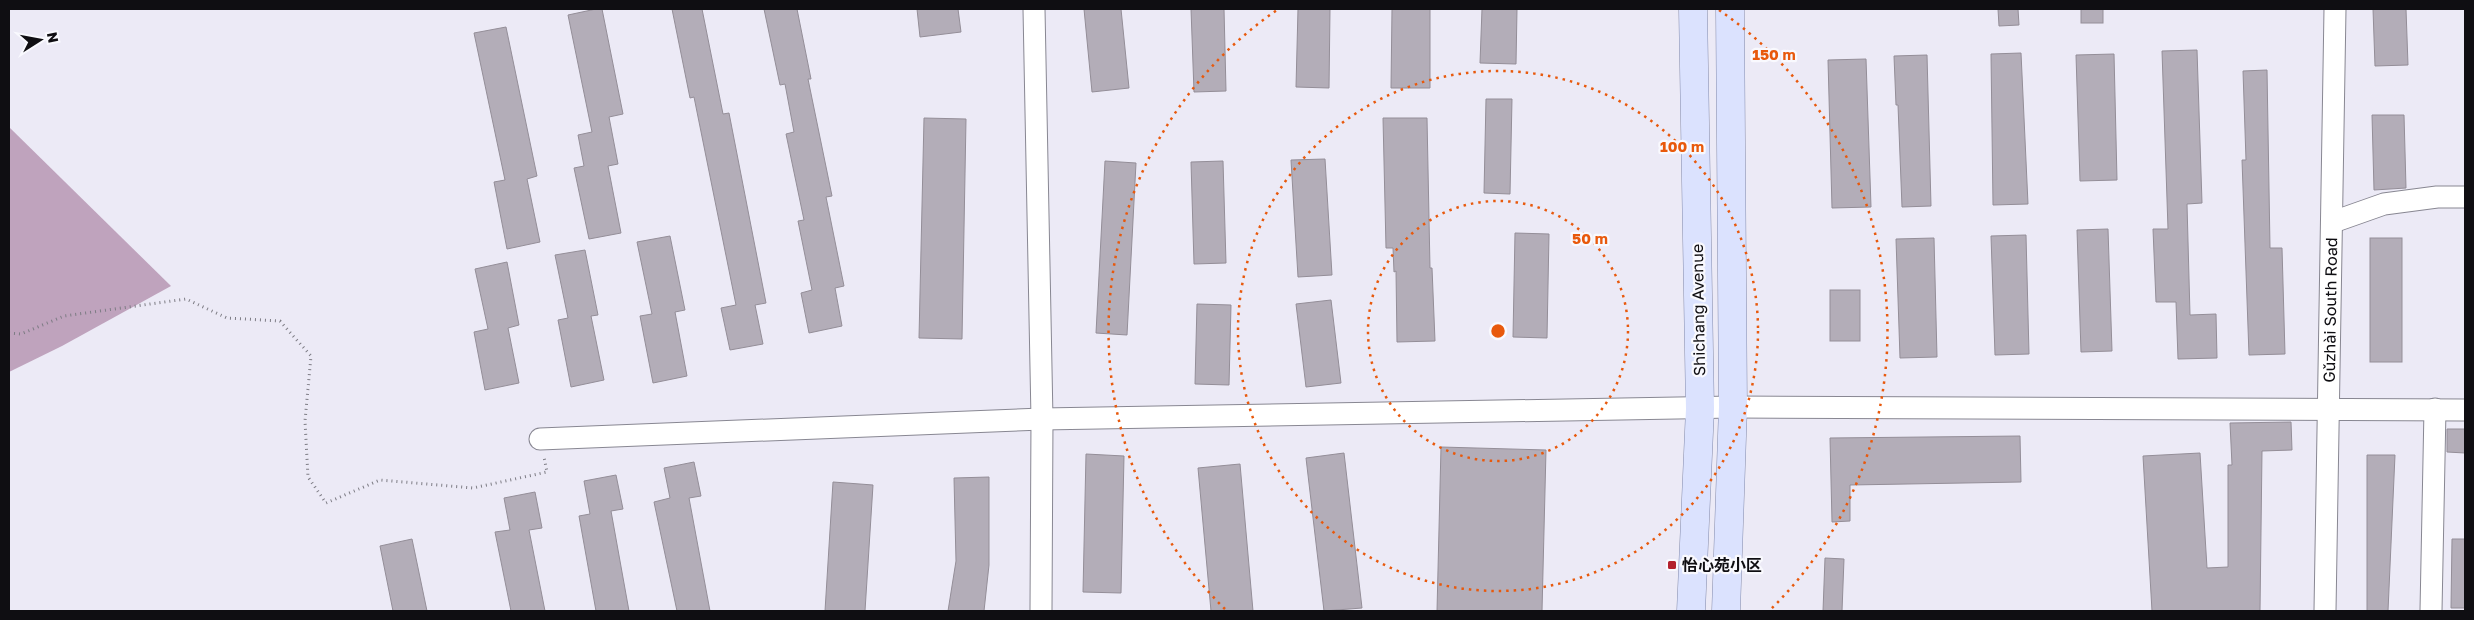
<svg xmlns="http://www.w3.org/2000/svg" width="2474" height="620" font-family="'Golos Text','Noto Sans SC',sans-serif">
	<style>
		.forest { fill: #bfa3bd }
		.building { fill: #b3adb8; stroke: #948e98 }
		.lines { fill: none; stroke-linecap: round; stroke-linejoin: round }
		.street-casing { stroke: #888792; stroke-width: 23 }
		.primary-casing { stroke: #848bab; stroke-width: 29 }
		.path { stroke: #7d7c84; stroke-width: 3; stroke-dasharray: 1 4; stroke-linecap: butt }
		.street { stroke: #fff; stroke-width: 21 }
		.primary { stroke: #dbe2fe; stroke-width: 28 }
		.ring { fill: none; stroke: #e8590c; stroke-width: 2.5; stroke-dasharray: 2.5 5 }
		.poi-dot { fill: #b3212e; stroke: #f9f9fe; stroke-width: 2 }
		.labels { text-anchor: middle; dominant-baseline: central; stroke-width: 4.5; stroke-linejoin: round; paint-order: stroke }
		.street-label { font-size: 16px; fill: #0f0e12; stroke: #f9f9fe }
		.poi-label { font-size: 16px; font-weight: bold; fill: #0f0e12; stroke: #f9f9fe; text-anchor: start }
		.centre { fill: #e8590c; stroke: #f9f9fe; stroke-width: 2.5 }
		.ring-label { font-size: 15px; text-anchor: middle; font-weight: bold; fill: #e8590c; stroke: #f9f9fe; stroke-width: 4.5; stroke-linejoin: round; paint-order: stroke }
	</style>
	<rect width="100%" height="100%" fill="#eceaf6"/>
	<path class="forest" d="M9,127L171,286L62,346L9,372Z"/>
	<g class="building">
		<path d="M596,9H602L623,114L609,117L618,164L608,166L621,233L589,239L574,168L584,166L578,135L592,132L568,15Z"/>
		<path d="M672,9H702L723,114L729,113L766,303L755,305L763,344L730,350L721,308L736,305L694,97L690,98Z"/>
		<path d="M764,9H797L811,79H808L832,196L826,197L844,286L835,288L842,326L809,333L801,293L812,290L798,221L804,220L786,134L794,132L785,84L780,85Z"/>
		<path d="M917,9H958L961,32L920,37Z"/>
		<path d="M1084,9H1121L1129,88L1092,92Z"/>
		<path d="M1191,9H1224L1226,91L1194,92Z"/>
		<path d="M1298,9H1330L1329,88L1296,87Z"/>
		<path d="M1392,9H1430V88H1391Z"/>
		<path d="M1482,9H1517L1516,64L1480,63Z"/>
		<path d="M1998,9H2018L2019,25L1999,26Z"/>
		<rect x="2081" y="9" width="22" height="14"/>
		<path d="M2373,9H2406L2408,65L2375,66Z"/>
		<path d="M506,27L537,176L527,179L540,242L507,249L494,182L505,180L474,33Z"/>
		<path d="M2197,50L2202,203L2187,204L2190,315L2216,314L2217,358L2178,359L2176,302H2156L2153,229H2168L2162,51Z"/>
		<path d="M2021,53L2028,204L1993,205L1991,54Z"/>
		<path d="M2114,54L2117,180L2080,181L2076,55Z"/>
		<path d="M1927,55L1931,206L1902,207L1898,105H1896L1894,56Z"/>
		<path d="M1866,59L1871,207L1832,208L1828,60Z"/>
		<path d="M2267,70L2270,248H2282L2285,354L2249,355L2242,160H2246L2243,71Z"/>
		<path d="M1486,99H1512L1510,194L1484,193Z"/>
		<path d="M2372,115H2404L2406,188L2374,190Z"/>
		<path d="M924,118L966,119L962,339L919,338Z"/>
		<path d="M1383,118H1427L1430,268H1432L1435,341L1397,342L1396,271L1394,272L1393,248H1386Z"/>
		<path d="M1325,159L1332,275L1298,277L1291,160Z"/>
		<path d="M1105,161L1136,163L1127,335L1096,333Z"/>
		<path d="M1223,161L1226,263L1194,264L1191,162Z"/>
		<path d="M2108,229L2112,351L2081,352L2077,230Z"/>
		<path d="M1515,233L1549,234L1547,338L1513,337Z"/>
		<path d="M2026,235L2029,354L1995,355L1991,236Z"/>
		<path d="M670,236L685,310L675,312L687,376L653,383L640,316L652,314L637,242Z"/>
		<path d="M1934,238L1937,357L1900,358L1896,239Z"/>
		<rect x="2370" y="238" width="32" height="124"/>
		<path d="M585,250L598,315L591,316L604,380L571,387L558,320L568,318L555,255Z"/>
		<path d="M507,262L519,325L508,328L519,383L485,390L474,332L488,329L475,269Z"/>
		<rect x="1830" y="290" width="30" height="51"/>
		<path d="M1331,300L1341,383L1306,387L1296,304Z"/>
		<path d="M1197,304L1231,305L1229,385L1195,384Z"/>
		<path d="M2291,422L2292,450L2262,451L2260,611H2152L2143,456L2200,453L2207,568L2228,567V465H2232L2230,423Z"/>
		<path d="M2447,429H2465V453L2447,452Z"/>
		<path d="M2020,436L2021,482L1850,485V521L1832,522L1830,438Z"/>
		<path d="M1441,447L1546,450L1542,611H1437Z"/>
		<path d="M1344,453L1362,608L1324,611L1306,458Z"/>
		<path d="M1086,454L1124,456L1121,593L1083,592Z"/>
		<path d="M2367,455H2395L2388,611H2367Z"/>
		<path d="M694,462L701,496L689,498L710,611H677L654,502L670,498L664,468Z"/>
		<path d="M1240,464L1253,611H1211L1198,468Z"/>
		<path d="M616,475L623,509L611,511L629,611H596L579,516L590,514L584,481Z"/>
		<path d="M989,477V565L984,611H948L956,561L954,478Z"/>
		<path d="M833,482L873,485L865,611H825Z"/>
		<path d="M535,492L542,528L529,530L545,611H511L495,532L510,530L504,498Z"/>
		<path d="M412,539L427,611H393L380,546Z"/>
		<path d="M2452,539H2465V608H2451Z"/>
		<path d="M1825,558L1844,559L1842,611H1823Z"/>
	</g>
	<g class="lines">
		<defs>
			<g id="street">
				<path d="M1034,9L1042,419L1041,611"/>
				<path d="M2333,222L2384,204L2437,197H2465"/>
				<path d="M540,439L1042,419L1733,407L2465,410"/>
				<path id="s1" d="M2325,611L2335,9"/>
				<path d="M2431,611L2435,409"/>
			</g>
			<g id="primary">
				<path d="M1691,611L1700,409L1693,9"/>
				<path d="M1726,611L1733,407L1730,9"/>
			</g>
		</defs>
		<use href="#street" class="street-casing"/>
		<use href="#primary" class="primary-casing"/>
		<path class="path" d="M9,333L21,334L64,316L186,299L227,318L280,321L311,356L305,421L308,477L326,503L380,480L473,488L547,472L544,457"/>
		<use href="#street" class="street"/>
		<use href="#primary" class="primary"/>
	</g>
	<g class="ring">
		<circle cx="1498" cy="331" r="130"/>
		<circle cx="1498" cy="331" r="260"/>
		<path d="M1225 609A390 390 0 0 1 1277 10M1719 10A390 390 0 0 1 1771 609"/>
	</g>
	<rect class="poi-dot" x="1667" y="560" width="10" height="10" rx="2.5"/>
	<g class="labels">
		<g class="street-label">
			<text transform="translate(1698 310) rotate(-91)">Shichang Avenue</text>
			<text stroke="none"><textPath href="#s1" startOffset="301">Gǔzhài South Road</textPath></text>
		</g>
		<g class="poi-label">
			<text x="1682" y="565">怡心苑小区</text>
		</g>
	</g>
	<circle cx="1498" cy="331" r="8" class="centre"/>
	<g class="ring-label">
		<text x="1774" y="60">150 m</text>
		<text x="1682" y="152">100 m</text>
		<text x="1590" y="244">50 m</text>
	</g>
	<rect width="2474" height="620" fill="none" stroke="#0f0e12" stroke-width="20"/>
	<g transform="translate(40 40) rotate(79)" stroke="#f9f9fe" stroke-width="4" paint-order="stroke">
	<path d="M0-4L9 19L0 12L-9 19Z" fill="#0f0e12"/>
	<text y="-8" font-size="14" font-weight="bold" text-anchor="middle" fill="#0f0e12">N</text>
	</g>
</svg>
